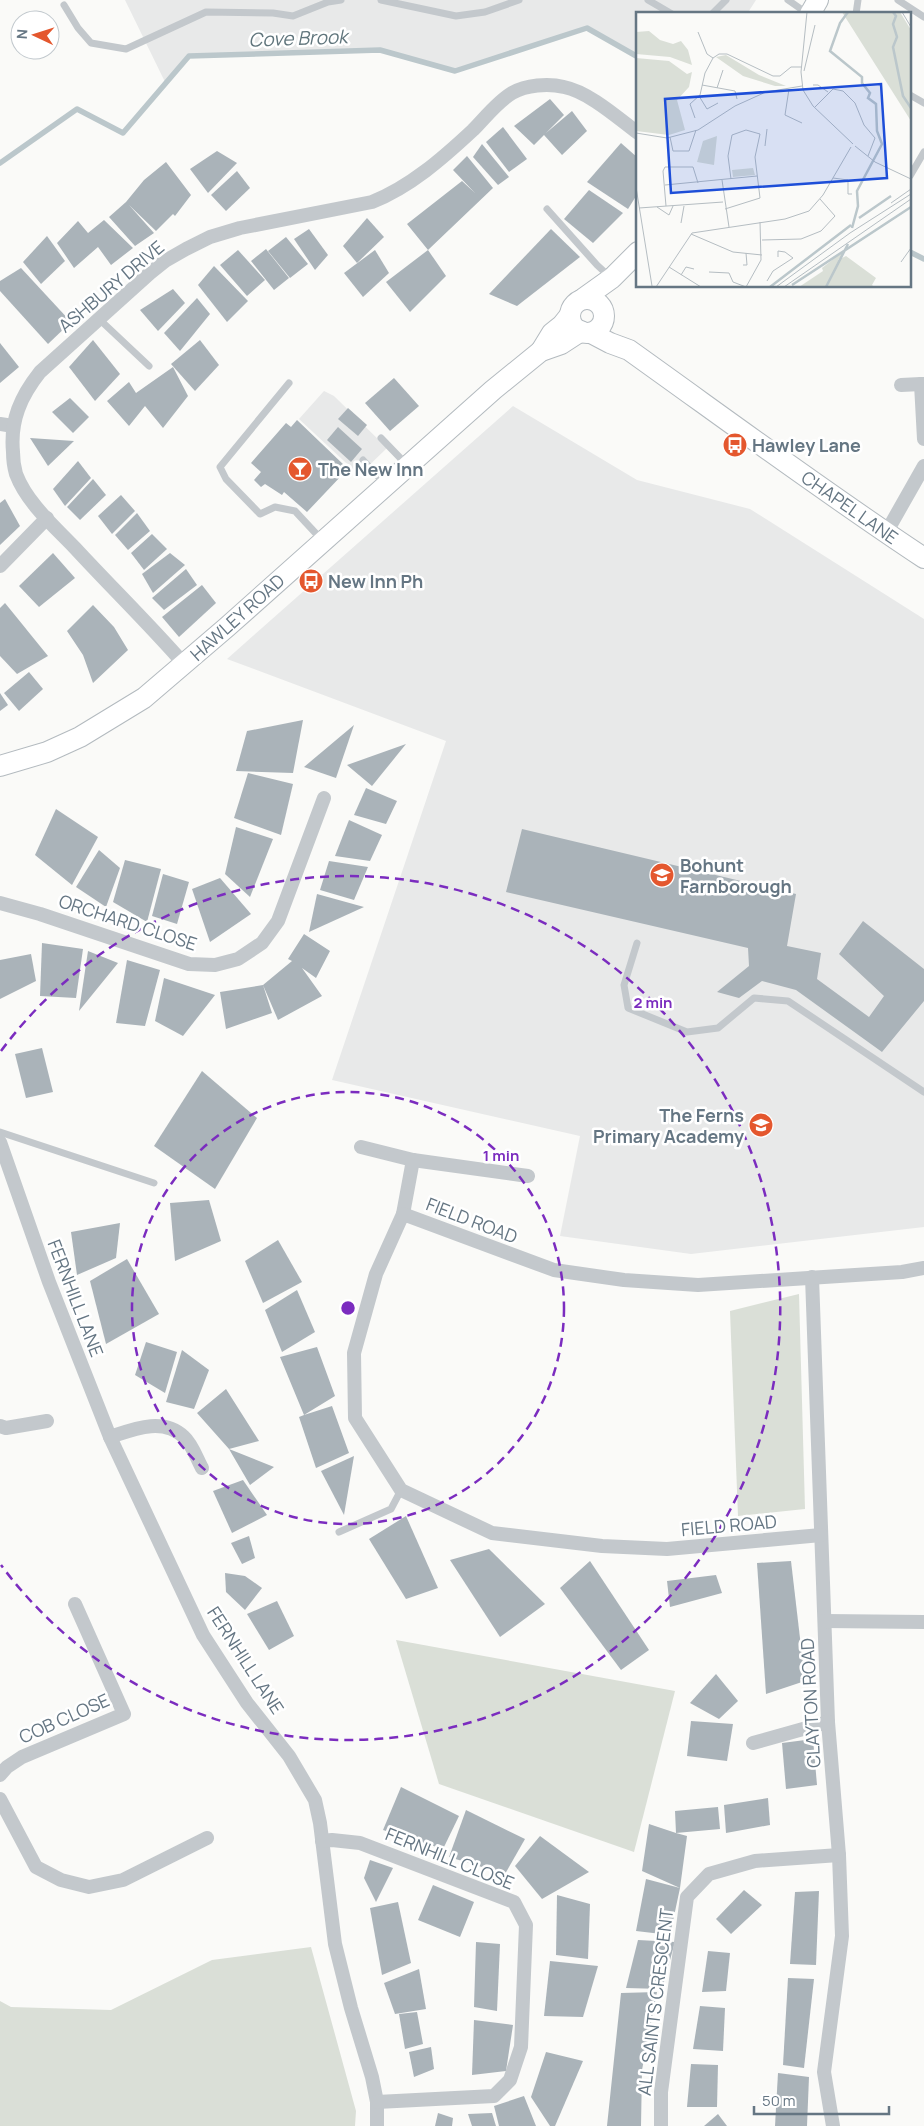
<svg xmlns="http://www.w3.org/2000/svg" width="924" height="2126" font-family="Manrope,sans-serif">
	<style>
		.built { fill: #e8e9e9 }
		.green { fill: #dadfd7 }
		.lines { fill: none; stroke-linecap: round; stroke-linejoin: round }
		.stream { stroke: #bbc7cb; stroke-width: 5.5 }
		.building { fill: #aab3b9 }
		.secondary-casing { stroke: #b3babf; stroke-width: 22 }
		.lane { stroke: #c3c8cc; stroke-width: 7 }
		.street { stroke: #c3c8cc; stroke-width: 14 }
		.secondary { stroke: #fff; stroke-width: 20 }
		.ring { fill: none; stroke: #7b2cbf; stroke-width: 2.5; stroke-dasharray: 9 6 }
		.labels { text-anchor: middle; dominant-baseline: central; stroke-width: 5; stroke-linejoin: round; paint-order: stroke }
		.street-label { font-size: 18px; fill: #657683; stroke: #fff }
		.poi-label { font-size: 18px; font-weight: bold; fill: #657683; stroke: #fff; text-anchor: start }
		.water-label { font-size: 19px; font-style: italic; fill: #60757c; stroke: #fff }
		.inset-river { fill: none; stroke: #bbc7cb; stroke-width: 2.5 }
		.inset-road { fill: none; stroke: #b5bdc2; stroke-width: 1 }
		.view { fill: #1d4ed8; fill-opacity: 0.15; stroke: #1d4ed8; stroke-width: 2.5 }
		.inset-edge { fill: none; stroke: #657683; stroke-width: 2.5 }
		.centre { fill: #7b2cbf; stroke: #fff; stroke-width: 2.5 }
		.ring-label { font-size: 15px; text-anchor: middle; font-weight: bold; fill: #7b2cbf; stroke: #fff; stroke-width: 5; stroke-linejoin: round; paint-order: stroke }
	</style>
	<rect width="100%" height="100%" fill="#fafaf8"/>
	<g class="built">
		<path d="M125,0H756L747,14H638V57L587,28L455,71L380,50L190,56L166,84Z"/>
		<path d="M324,391L334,396L387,448L359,475L299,419Z"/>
		<path d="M513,406L637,480L750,509L924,619V1227L691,1254L560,1236L580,1136L332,1080L446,741L227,659Z"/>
	</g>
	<g class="green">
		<path d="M799,1294L805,1509L738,1516L730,1311Z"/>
		<path d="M396,1640L675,1691L634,1852L439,1784Z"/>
		<path d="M311,1947L356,2111L355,2126H0V2001L11,2007L111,2010L212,1960Z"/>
	</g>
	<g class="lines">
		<g class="stream">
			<path d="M0,163L77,109L123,133L189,56L380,50L455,71L587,28L638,57"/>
			<path d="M910,252L924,259"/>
		</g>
	</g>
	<g class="building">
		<path d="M550,99L564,115L546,133L572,111L587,131L562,155L544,135L534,145L514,126Z"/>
		<path d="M503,127L527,159L509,172L486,142Z"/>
		<path d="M621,143L638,158V193L628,209L587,182Z"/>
		<path d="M482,144L509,177L498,185L473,157Z"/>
		<path d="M217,151L237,163L208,193L190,169Z"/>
		<path d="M467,156L493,188L428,250L407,224L462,181L475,193L453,170Z"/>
		<path d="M166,162L191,195L175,216L173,214L156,231L129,205L154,233L135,246L109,217L126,202L144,180Z"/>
		<path d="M237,171L250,188L226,211L211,195Z"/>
		<path d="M589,190L623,213L593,243L564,219Z"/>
		<path d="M367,218L384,237L357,263L343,246Z"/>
		<path d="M104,220L133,248L111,265L98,247L74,268L57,243L78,221L88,233Z"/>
		<path d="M309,229L328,255L315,270L294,239Z"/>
		<path d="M551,229L580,257L517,306L489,294Z"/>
		<path d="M47,236L65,261L41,284L23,262Z"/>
		<path d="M286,237L308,264L290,278L268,251Z"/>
		<path d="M266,249L289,278L274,290L251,261Z"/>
		<path d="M238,250L265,280L247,296L220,265Z"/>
		<path d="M375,250L389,273L363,297L344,273Z"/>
		<path d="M428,250L446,276L410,312L386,282Z"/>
		<path d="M214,266L248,301L227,322L198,285Z"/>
		<path d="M21,268L71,322L48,344L0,291V281Z"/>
		<path d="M173,289L185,303L158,331L140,310Z"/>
		<path d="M197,298L210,314L180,351L164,333Z"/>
		<path d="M93,340L120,374L95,401L69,367Z"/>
		<path d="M200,340L219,365L195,391L171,364Z"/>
		<path d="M0,343L19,367L0,383Z"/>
		<path d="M173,367L188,396L163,428L145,406L129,426L107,401L129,382L136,393Z"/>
		<path d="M394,378L419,406L390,431L365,403Z"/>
		<path d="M70,398L89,417L73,433L52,412Z"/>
		<path d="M348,408L367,425L358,436L338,419Z"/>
		<path d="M297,420L345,466L340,472L343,474L307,512L284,492L282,495L265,484L261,487L254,480L261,472L251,463L286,423L291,427Z"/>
		<path d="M338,427L362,449L351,462L327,440Z"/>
		<path d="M30,438L74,441L48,466Z"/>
		<path d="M78,461L91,478L65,506L53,489Z"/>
		<path d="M93,479L106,495L80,520L67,507Z"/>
		<path d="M121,495L135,511L112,534L98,516Z"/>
		<path d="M5,499L20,526L0,545V503Z"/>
		<path d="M137,513L150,531L128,550L115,535Z"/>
		<path d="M152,534L167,549L144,570L131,553Z"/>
		<path d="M53,553L75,578L39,607L19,586Z"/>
		<path d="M170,553L185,565L153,593L142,574Z"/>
		<path d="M186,569L197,585L164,610L152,598Z"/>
		<path d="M202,585L216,603L179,637L162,617Z"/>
		<path d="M5,603L48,656L17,674L0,656V608Z"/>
		<path d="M93,605L114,627L128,650L93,683L83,655L67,631Z"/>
		<path d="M29,672L43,689L19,711L4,693Z"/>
		<path d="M0,693L8,705L0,711Z"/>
		<path d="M303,720L293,773L236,771L247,731Z"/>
		<path d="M354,725L336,778L304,767Z"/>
		<path d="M406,744L372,786L347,765Z"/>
		<path d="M248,773L293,784L281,835L234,818Z"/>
		<path d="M366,788L397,801L386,824L354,815Z"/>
		<path d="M56,809L98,837L72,885L35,855Z"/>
		<path d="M349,820L382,835L370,861L335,856Z"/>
		<path d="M236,827L273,839L250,897L225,874Z"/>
		<path d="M522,829L796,894L787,946L821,953L817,979L869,1017L884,996L839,954L863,921L924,969V1001L882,1052L796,990L762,981L739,998L717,992L749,966L748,948L506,892Z"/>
		<path d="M99,850L120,868L106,907L76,887Z"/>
		<path d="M125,860L161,869L147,922L113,902Z"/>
		<path d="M329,861L368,867L354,900L320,890Z"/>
		<path d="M163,874L189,882L177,924L152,916Z"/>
		<path d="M220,878L251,914L210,942L192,889Z"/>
		<path d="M317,894L364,907L309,932Z"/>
		<path d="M304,934L330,951L316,978L302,968L322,996L278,1020L263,985L272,1013L226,1029L220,992L263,985L292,961L288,959Z"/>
		<path d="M42,943L83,949L76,998L40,996Z"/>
		<path d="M88,951L118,963L79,1011Z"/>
		<path d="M31,954L36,981L0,999V960Z"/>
		<path d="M127,960L160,970L145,1026L116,1023Z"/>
		<path d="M164,978L215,995L183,1036L155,1021Z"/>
		<path d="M42,1048L53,1092L26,1098L15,1054Z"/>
		<path d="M202,1071L257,1118L215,1189L154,1146Z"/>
		<path d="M209,1200L221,1241L175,1261L170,1203Z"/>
		<path d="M120,1223L116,1258L77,1275L71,1232Z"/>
		<path d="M278,1240L302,1282L263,1303L245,1261Z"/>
		<path d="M127,1259L159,1314L106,1344L90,1281Z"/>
		<path d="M297,1290L315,1332L282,1352L265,1310Z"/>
		<path d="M146,1342L177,1352L165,1393L135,1375Z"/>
		<path d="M317,1347L335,1396L304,1415L332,1406L349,1453L316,1468L299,1417L304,1415L280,1357Z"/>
		<path d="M182,1350L209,1370L194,1409L166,1402Z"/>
		<path d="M226,1389L259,1441L229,1449L274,1467L250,1485L229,1449L197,1413Z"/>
		<path d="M354,1456L344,1515L321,1471Z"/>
		<path d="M243,1480L267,1515L232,1533L213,1491Z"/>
		<path d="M406,1516L438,1588L406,1599L369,1539Z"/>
		<path d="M249,1536L255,1558L242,1564L231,1543Z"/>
		<path d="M489,1549L545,1604L500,1637L450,1560Z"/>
		<path d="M590,1561L649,1650L621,1670L560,1588Z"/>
		<path d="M791,1561L805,1681L766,1694L757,1563Z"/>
		<path d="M225,1573L245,1576L262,1588L245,1610L226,1592Z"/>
		<path d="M716,1575L722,1593L670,1607L667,1581Z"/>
		<path d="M277,1601L294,1636L269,1650L247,1614Z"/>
		<path d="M716,1674L738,1701L719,1719L690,1703Z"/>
		<path d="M691,1721L733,1724L727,1761L687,1756Z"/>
		<path d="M813,1739L817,1785L786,1789L782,1743Z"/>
		<path d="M401,1787L459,1816L443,1849L383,1830Z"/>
		<path d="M768,1798L770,1825L726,1833L724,1805Z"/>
		<path d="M718,1807L720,1829L676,1833L687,1836L680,1888L670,1935L636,1931L646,1879L680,1888L642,1871L649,1824L676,1833L675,1811Z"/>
		<path d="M466,1810L525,1839L505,1874L449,1857Z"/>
		<path d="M540,1836L589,1872L542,1899L515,1866Z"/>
		<path d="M370,1860L393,1868L376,1902L364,1878Z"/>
		<path d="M433,1885L474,1902L460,1937L418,1920Z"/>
		<path d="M744,1890L762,1905L731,1934L716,1919Z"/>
		<path d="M819,1891L816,1965L790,1964L795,1892Z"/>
		<path d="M557,1895L590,1904L588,1959L556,1955Z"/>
		<path d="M398,1902L411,1963L382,1975L370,1908Z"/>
		<path d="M638,1940L675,1942L662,1989L626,1988Z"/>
		<path d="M476,1942L500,1944L497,2011L474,2007Z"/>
		<path d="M708,1951L730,1953L726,1991L702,1992Z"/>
		<path d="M550,1961L598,1966L583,2017L544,2016Z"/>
		<path d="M419,1969L426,2009L395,2014L384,1983Z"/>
		<path d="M788,1978L814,1979L804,2068L783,2065Z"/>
		<path d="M657,1992L642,2070L641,2126H607L621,1993Z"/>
		<path d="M700,2006L725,2008L723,2051L693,2049Z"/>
		<path d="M417,2012L423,2044L405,2049L399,2014Z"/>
		<path d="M474,2020L513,2025L506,2071L472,2075Z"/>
		<path d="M431,2047L434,2069L414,2077L409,2052Z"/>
		<path d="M546,2052L583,2061L555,2126H550L531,2097Z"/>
		<path d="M691,2064L718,2065L717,2107H687Z"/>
		<path d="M778,2073L809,2077L807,2126H775Z"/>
		<path d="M524,2096L536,2126H499L494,2106Z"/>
		<path d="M438,2113L453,2118L452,2126H435Z"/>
		<path d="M492,2113L496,2126H472L468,2114Z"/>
		<path d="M718,2114L727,2126H704Z"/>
	</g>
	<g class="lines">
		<defs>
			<g id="secondary">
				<path d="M810,14L818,0"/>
				<path d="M584,298L612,278L638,252"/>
				<circle cx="587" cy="316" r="17"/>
				<path d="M591,333L610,343L629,350C727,420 824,492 924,558"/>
				<path d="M541,351L552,333L562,325L570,315"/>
				<path d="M0,766L47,752L80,737L144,698L227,627L493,390L541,351L561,344L581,331"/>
			</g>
		</defs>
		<use href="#secondary" class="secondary-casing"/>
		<g class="lane">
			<path d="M381,0L456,16L485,12L519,0"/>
			<path d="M648,0L672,14"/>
			<path d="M788,0L808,14"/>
			<path d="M898,0L924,17"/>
			<path d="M64,5L78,28L91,43L126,49L206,12L273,13L293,16L328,2L341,0"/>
			<path d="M712,14L726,0"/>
			<path d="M856,14L858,0"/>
			<path d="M910,95L924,103"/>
			<path d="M910,176L924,152"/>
			<path d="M547,209L597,265L610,277"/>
			<path d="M99,319L149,366"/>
			<path d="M289,383L220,467L226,479L260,514L275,507L295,511L322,540"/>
			<path d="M381,438L407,465"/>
			<path d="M363,460L385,484"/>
			<path d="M637,943L624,985L628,1008L687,1032L718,1028L754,998L788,1001L924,1092"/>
			<path d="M0,1132L154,1183"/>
			<path d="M339,1532L391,1509L401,1490"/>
		</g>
		<g class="street">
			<path d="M924,384H921L924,439"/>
			<path d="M901,385L921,384"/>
			<path d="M0,424L13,426"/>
			<path d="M886,533L924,466"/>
			<path d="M0,566L47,518"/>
			<path d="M184,664C149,624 111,587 75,548C54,526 27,503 16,474C14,467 13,459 13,452C10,420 21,396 40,372L150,273L165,261L186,249L210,237L240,228L372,202C410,187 443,158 473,130C485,118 497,102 512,93C526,85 548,83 564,87C589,92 618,118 638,133"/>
			<path d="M0,903L40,914L189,964L215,965L238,959L262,943L278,921L324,798"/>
			<path d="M0,1142L49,1282L110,1437L203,1635L247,1703L289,1756L315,1800L320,1823L335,1944L351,2008L372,2077L377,2102V2126"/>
			<path d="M361,1147L413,1160L528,1176"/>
			<path d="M403,1214L413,1160"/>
			<path d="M812,1277L828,1722L839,1855L842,1936L824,2072L833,2126"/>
			<path d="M0,1426L6,1428L47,1421"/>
			<path d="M110,1437C134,1429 163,1417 184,1437C192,1444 197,1459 202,1468"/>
			<path d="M821,1535L667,1549L602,1546L492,1533L401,1490L355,1418L354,1353L376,1274L403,1214L554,1270L624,1280L698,1285L902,1272L924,1268"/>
			<path d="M825,1621L924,1622"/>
			<path d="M753,1743L828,1722"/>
			<path d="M0,1775L7,1767L22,1757L124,1714L75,1604"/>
			<path d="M0,1799L36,1867L61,1880L89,1887L123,1880L207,1838"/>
			<path d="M322,1841L332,1840L360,1843L514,1902L526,1925L521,2047L510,2080L494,2096L377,2102"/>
			<path d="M661,2126V2092L687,1897L709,1874L755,1861L839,1855"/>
		</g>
		<use href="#secondary" class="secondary"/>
	</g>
	<g class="ring">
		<circle cx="348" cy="1308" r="216"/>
		<path d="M1 1051A432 432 0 1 1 1 1565"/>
	</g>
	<defs>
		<symbol id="bus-disc" viewBox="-11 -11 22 22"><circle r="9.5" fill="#e4572e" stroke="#fff"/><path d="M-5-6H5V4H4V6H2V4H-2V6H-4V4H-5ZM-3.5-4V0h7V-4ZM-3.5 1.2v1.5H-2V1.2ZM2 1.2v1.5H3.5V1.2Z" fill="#fff"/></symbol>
		<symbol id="bar-disc" viewBox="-11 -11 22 22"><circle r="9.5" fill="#e4572e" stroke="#fff"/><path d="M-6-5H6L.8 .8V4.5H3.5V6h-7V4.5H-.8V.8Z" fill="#fff"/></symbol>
		<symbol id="school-disc" viewBox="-11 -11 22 22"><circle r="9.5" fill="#e4572e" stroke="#fff"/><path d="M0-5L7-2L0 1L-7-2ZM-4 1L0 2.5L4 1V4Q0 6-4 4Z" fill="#fff"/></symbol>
	</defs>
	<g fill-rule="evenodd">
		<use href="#bus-disc" x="721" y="431" width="28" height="28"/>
		<use href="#bar-disc" x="286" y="455" width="28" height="28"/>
		<use href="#bus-disc" x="297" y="567" width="28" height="28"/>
		<use href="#school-disc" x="648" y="861" width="28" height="28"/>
		<use href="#school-disc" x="747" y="1111" width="28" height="28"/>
	</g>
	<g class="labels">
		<g class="street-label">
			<text transform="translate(111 286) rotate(-40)">ASHBURY DRIVE</text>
			<text transform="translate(850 507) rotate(35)">CHAPEL LANE</text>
			<text transform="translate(237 617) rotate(-42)">HAWLEY ROAD</text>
			<text transform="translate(128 922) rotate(18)">ORCHARD CLOSE</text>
			<text transform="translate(472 1220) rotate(21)">FIELD ROAD</text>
			<text transform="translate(76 1298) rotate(69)">FERNHILL LANE</text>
			<text transform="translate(729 1525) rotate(-5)">FIELD ROAD</text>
			<text transform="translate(246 1660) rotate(57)">FERNHILL LANE</text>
			<text transform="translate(810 1703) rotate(-93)">CLAYTON ROAD</text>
			<text transform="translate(64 1718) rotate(-24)">COB CLOSE</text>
			<text transform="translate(450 1858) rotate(22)">FERNHILL CLOSE</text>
			<text transform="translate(655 2002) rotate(-83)">ALL SAINTS CRESCENT</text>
		</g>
		<g class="poi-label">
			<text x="752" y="445">Hawley Lane</text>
			<text x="318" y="469">The New Inn</text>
			<text x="328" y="581">New Inn Ph</text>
			<text x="680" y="865">Bohunt<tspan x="680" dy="21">Farnborough</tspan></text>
			<text x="744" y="1115" text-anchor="end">The Ferns<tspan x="744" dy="21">Primary Academy</tspan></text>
		</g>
		<g class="water-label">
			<text transform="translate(298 38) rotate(-2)">Cove Brook</text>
		</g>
	</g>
	<g transform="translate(636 12)">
		<rect width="275" height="275" fill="#fafaf8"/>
		<path d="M206,0H264L275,18V109ZM13,19L24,28L37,32L45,29L52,38L56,53L34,45L0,42V20ZM90,43L123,63L150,74H139L107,64L80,45ZM0,46L33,49L51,62L56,60L53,75L41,88L49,118L33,123L0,119ZM81,124L78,153L61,150L67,129ZM117,156L119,163L97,165L96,158ZM205,241H208L202,248L210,244L240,266L236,273L238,275H163L187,259L186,256Z" fill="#dadfd7"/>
		<path class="inset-river" d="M212,0L204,11L194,39L226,65V71L234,81L232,86L240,92L241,119L246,132L221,179L222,194L216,216M257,0L260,4L257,12L261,25L257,35L267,84L275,96M223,206L255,184M156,273L275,195M134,275L215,213M190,275L212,232"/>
		<path class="inset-road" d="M171,0L165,60L167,78L177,94L217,132M266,0L275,15M62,20L71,42L77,46M168,59L179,13M66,73L99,79L101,87M177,73H182L192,80M81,76L87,58M153,77L149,103L166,111M63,84L71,97L82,91M179,95L197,77L207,79L219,91L228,113L239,126L232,144M59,106L54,92L64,83L69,61L77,46L83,42H91L137,64H144L155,55H165M0,121L31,126L62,118L99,94L130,80L166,74M34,125L37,139H53L60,118M129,134L131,117M219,134L239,150L275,167M197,166L212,168V182H216M86,168L93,215M29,173L121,164M0,175L16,274M255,191L275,177M30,194L27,159L29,155H57L62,171M21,195L33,203L37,194M3,196L87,190M89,197L124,186L119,145L124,122L110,118L96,123L92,144L95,167M45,211L48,194M55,222L97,240L126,243M126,228L165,227L185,219L199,204L184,187M265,250L275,236M107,253H111L110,241M33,255L65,275M73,260L93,261L97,270L110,275M45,263L50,255L58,257M131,269L137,259L157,246L149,240L142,239V245M20,275L56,221L149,207L173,199L187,183L215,135M110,275L125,248L124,210M140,275L214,221L275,182M148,275L275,187"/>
		<path class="view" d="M245,72L251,166L35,181L29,87Z"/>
		<rect width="275" height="275" class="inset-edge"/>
	</g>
	<circle cx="348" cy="1308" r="8" class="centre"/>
	<g class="ring-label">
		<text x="653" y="1008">2 min</text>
		<text x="501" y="1161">1 min</text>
	</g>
	<g transform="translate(35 35) rotate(274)"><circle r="24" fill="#ffffff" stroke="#c1c8cd"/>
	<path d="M0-4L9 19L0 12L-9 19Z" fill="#e4572e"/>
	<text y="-8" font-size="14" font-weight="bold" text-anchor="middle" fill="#657683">N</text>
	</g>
	<path d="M754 2106v8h135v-8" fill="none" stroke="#657683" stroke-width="2.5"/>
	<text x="762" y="2106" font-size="15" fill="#657683" stroke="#ffffff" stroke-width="4" paint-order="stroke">50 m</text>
</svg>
